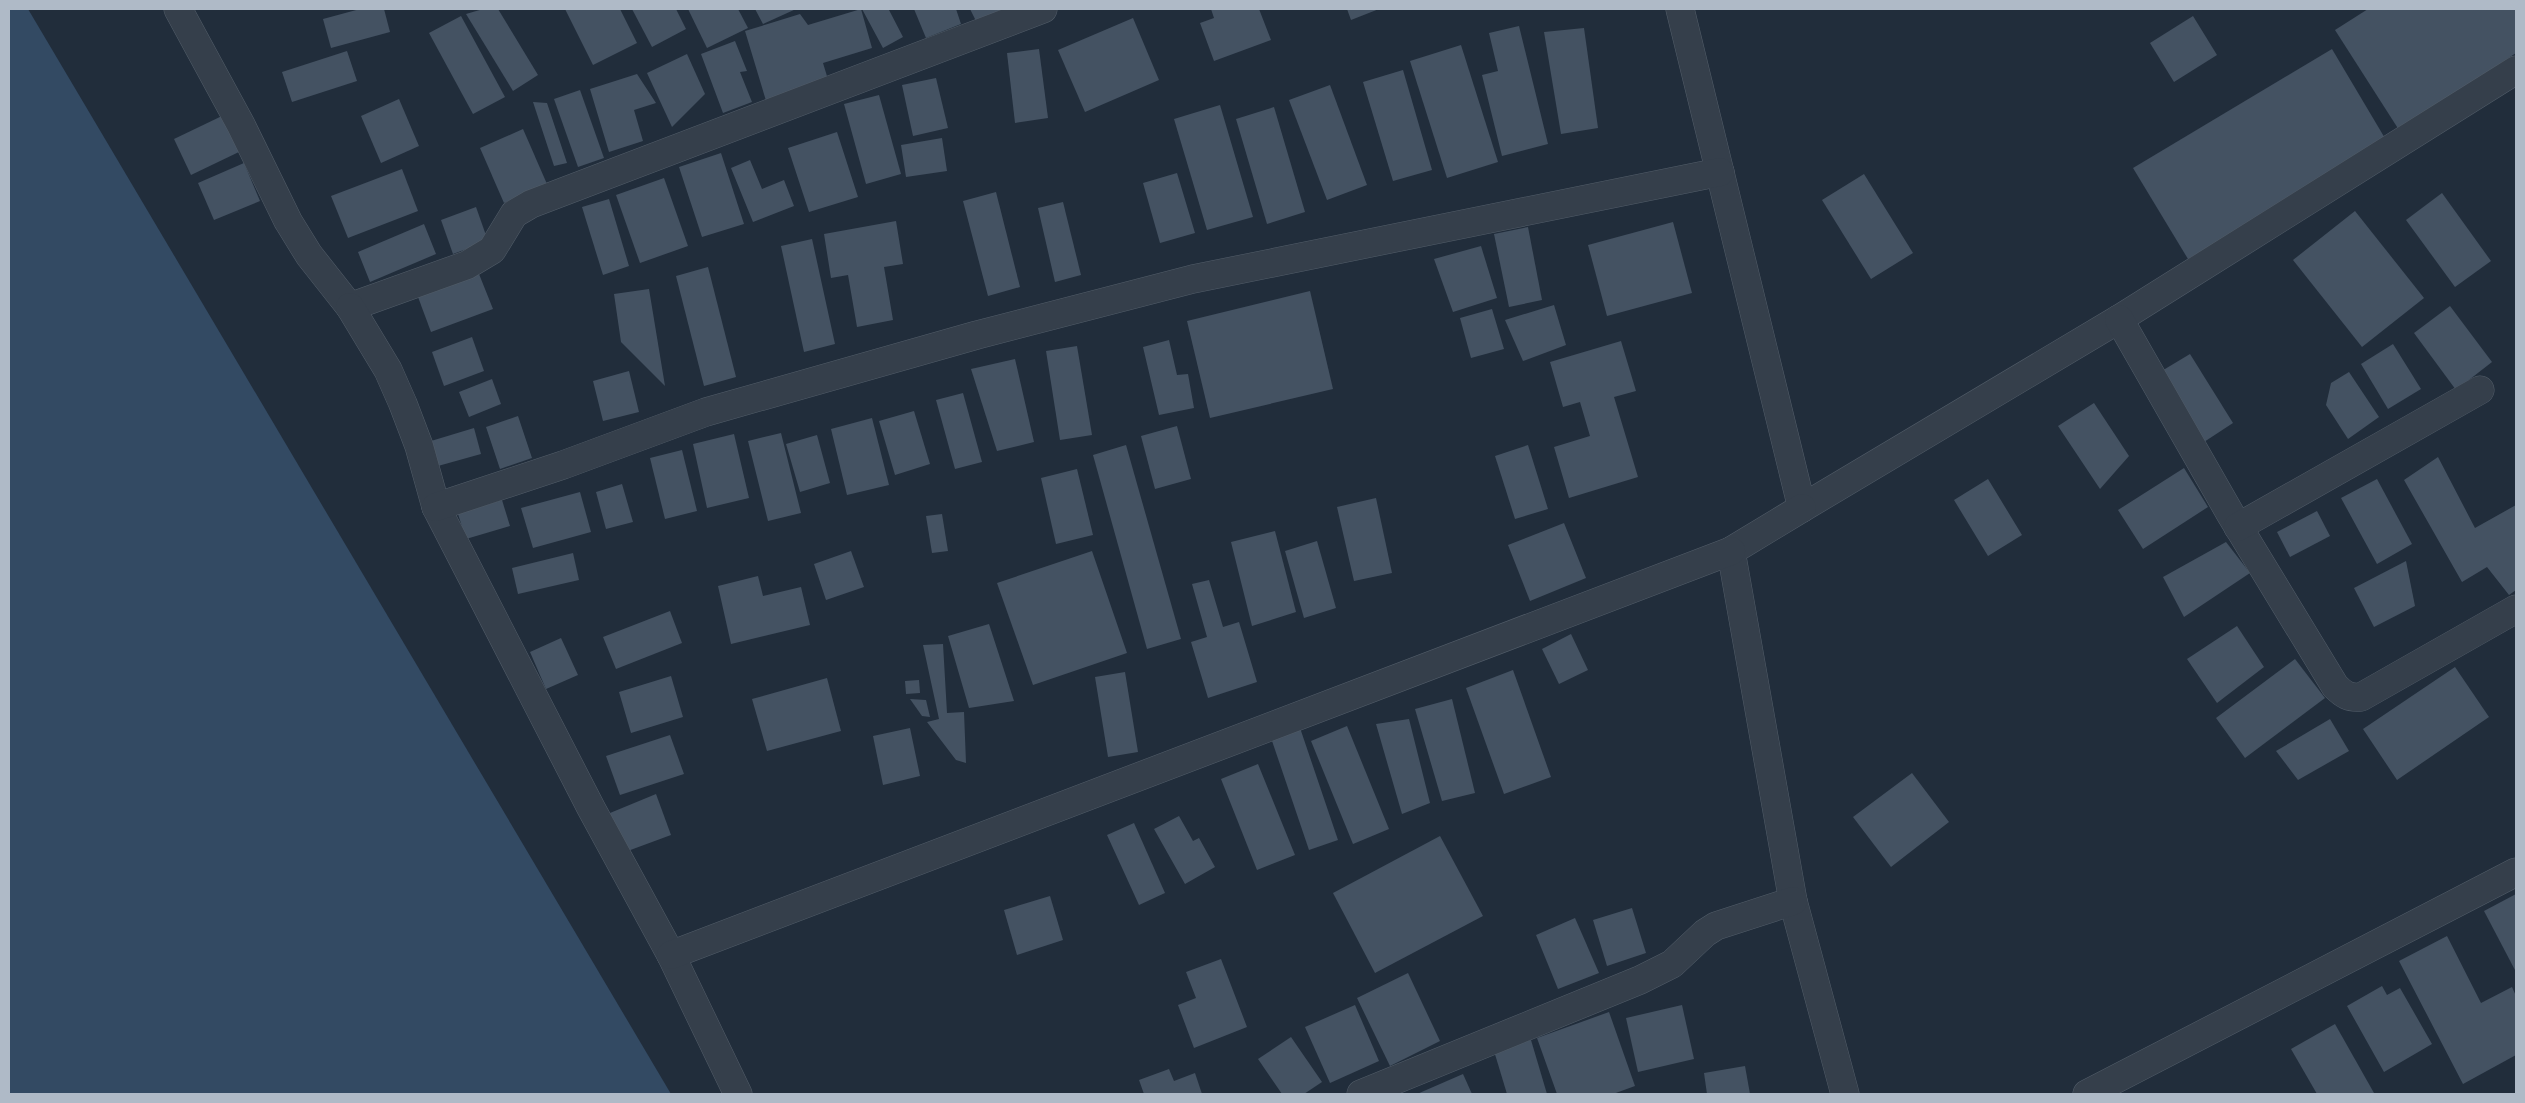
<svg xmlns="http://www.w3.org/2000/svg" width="2525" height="1103" font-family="'IBM Plex Sans',sans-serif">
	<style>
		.water { fill: #334a63 }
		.building { fill: #445262 }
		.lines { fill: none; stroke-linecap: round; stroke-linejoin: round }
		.minor-casing { stroke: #525d69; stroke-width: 29 }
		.minor { stroke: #353f4b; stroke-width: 28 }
	</style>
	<rect width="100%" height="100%" fill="#212d3b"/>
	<path class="water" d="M9,9H28L671,1094H9Z"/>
	<g class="building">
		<path d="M360,9H384L390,32L331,48L323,19Z"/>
		<path d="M483,9H498L538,75L513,91L466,14Z"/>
		<path d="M565,9H620L637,43L593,65Z"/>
		<path d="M632,9H676L686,29L652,47Z"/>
		<path d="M688,9H738L748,28L707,48Z"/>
		<path d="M755,9H796L763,24Z"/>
		<path d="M861,9L872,48L823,63L830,86L767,104L745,31L800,14L808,25Z"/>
		<path d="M862,9H892L889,10L903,37L883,48Z"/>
		<path d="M914,9H956L961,24L926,38Z"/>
		<path d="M970,9H1003L976,21Z"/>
		<path d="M1211,9H1259L1271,40L1214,61L1200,23L1214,18Z"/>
		<path d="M1347,9H1379L1351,20Z"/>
		<path d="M2368,9H2516V53L2399,130L2335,30Z"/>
		<path d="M461,16L505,97L473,114L429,33Z"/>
		<path d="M2193,16L2217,55L2174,82L2150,43Z"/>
		<path d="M1133,18L1159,80L1085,112L1058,50Z"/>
		<path d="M1519,26L1548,144L1502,156L1482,75L1498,71L1489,33Z"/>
		<path d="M1584,28L1598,128L1561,134L1544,32Z"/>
		<path d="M735,41L747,71L740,72L752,102L723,113L701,54Z"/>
		<path d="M1461,45L1498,162L1447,178L1410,61Z"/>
		<path d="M1039,49L1048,118L1015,123L1007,53Z"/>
		<path d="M2332,49L2386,140L2188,259L2133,168Z"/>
		<path d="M347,51L357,81L292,102L282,72Z"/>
		<path d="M687,54L705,94L672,127L647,73Z"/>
		<path d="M1403,70L1432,170L1393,181L1363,82Z"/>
		<path d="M637,74L656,103L634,110L643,141L609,152L590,89Z"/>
		<path d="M936,78L948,128L913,136L902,85Z"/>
		<path d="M1330,85L1367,185L1327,200L1289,100Z"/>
		<path d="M580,90L604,158L578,167L554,99Z"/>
		<path d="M879,95L901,174L866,184L844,104Z"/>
		<path d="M399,99L419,146L381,163L361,116Z"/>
		<path d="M533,102L547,103L567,163L554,166Z"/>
		<path d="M1220,105L1253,217L1207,230L1174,119Z"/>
		<path d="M1274,107L1305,212L1267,224L1236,119Z"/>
		<path d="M224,115L241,151L191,175L174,139Z"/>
		<path d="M523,129L547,184L504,203L480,148Z"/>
		<path d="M837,132L858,197L809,212L788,148Z"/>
		<path d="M942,138L947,171L906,177L901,145Z"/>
		<path d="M721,153L744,224L702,237L679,167Z"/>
		<path d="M750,160L762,189L784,180L794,206L753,222L731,168Z"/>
		<path d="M244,163L260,201L214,220L198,183Z"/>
		<path d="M402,169L418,211L348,238L331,196Z"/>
		<path d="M1177,173L1195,233L1160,243L1143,183Z"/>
		<path d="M1864,174L1913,253L1871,279L1822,200Z"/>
		<path d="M664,178L688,246L640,263L616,195Z"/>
		<path d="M996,192L1020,287L988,296L963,201Z"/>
		<path d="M2442,193L2491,261L2455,287L2406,220Z"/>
		<path d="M609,199L629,266L603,275L582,207Z"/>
		<path d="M1063,202L1081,275L1055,282L1038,208Z"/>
		<path d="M476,207L488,241L453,254L441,220Z"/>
		<path d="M2355,211L2424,298L2362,347L2293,260Z"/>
		<path d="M896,221L903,264L884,267L893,320L857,327L848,275L831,278L824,234Z"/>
		<path d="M1673,222L1692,293L1607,316L1588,245Z"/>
		<path d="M424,224L436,254L370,282L358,252Z"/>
		<path d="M1528,227L1542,300L1509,307L1494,234Z"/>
		<path d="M812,239L835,344L804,352L781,246Z"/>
		<path d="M1481,246L1497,298L1453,312L1434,259Z"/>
		<path d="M708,267L736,377L704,386L676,276Z"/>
		<path d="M479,274L493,309L431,332L418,297Z"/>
		<path d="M649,289L665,386L621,342L614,294Z"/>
		<path d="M1310,291L1333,389L1210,418L1187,321Z"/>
		<path d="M1554,305L1566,345L1523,361L1505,320Z"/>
		<path d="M2450,306L2492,362L2456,390L2414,333Z"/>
		<path d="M1492,309L1504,349L1471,358L1460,318Z"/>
		<path d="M472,337L484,371L444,386L432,352Z"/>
		<path d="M1169,340L1177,375L1188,374L1194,408L1159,415L1143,347Z"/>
		<path d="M1621,341L1636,391L1614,397L1638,477L1569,498L1554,447L1590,436L1580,402L1563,407L1550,362Z"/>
		<path d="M2393,344L2421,389L2388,409L2361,364Z"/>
		<path d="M1077,346L1092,435L1060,440L1046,351Z"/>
		<path d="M2190,354L2233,423L2204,442L2160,372Z"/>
		<path d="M1015,359L1034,442L997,451L971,369Z"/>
		<path d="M629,371L639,412L603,421L593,381Z"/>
		<path d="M2349,372L2379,417L2348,439L2326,405L2331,383Z"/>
		<path d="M492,379L501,404L469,417L459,392Z"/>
		<path d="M963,393L982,462L955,469L936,400Z"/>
		<path d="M2094,403L2129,456L2100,489L2058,426Z"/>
		<path d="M914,411L930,464L895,475L879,421Z"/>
		<path d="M518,416L532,458L500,469L486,427Z"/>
		<path d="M872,418L889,485L847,495L831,429Z"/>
		<path d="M1177,426L1191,479L1155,489L1141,436Z"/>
		<path d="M474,428L481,454L438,466L431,441Z"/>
		<path d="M781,433L801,513L768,521L748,441Z"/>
		<path d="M734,434L749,498L707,508L693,444Z"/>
		<path d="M817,435L830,483L800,492L786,444Z"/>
		<path d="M1126,445L1181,639L1147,649L1093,455Z"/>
		<path d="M1528,445L1548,509L1515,519L1495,456Z"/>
		<path d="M682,450L697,511L665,519L650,458Z"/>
		<path d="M2438,457L2475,528L2516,505V590L2509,595L2487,567L2462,582L2404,480Z"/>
		<path d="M2184,468L2208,507L2143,549L2118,510Z"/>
		<path d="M1077,469L1093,535L1056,544L1041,478Z"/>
		<path d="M1988,479L2022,535L1988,556L1954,500Z"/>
		<path d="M2377,479L2412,544L2377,564L2341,498Z"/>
		<path d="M622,484L633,522L606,529L596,492Z"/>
		<path d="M580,492L591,532L533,548L521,508Z"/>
		<path d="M1376,498L1392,573L1354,581L1337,507Z"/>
		<path d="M502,500L510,526L466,539L458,514Z"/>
		<path d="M2317,511L2330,536L2290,557L2277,532Z"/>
		<path d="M942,514L948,551L932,553L926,516Z"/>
		<path d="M1564,523L1586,578L1530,601L1508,545Z"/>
		<path d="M1275,531L1296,612L1252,626L1231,542Z"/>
		<path d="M1317,541L1336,608L1304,618L1285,551Z"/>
		<path d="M2226,542L2250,573L2184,617L2163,577Z"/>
		<path d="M851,551L864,587L826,600L814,564Z"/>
		<path d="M1092,551L1127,653L1033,685L997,583Z"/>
		<path d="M573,553L579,580L518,594L512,568Z"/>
		<path d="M2406,561L2415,606L2374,627L2354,588Z"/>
		<path d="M758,576L763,596L801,587L810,625L731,644L718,586Z"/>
		<path d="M1209,580L1223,627L1239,622L1257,682L1208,698L1191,642L1207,637L1192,584Z"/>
		<path d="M670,611L682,643L616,669L603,637Z"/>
		<path d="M989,624L1014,701L969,708L948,636Z"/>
		<path d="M2237,626L2264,667L2217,703L2187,659Z"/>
		<path d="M1571,634L1588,670L1559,684L1542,649Z"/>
		<path d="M561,638L578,675L546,689L530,652Z"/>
		<path d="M943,644L947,713L964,712L966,763L956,760L927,722L939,719L923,645Z"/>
		<path d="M2295,659L2325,698L2245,758L2216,718Z"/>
		<path d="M2455,667L2489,717L2397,780L2363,729Z"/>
		<path d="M1513,670L1551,777L1504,794L1466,688Z"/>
		<path d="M1125,672L1138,752L1108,757L1095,677Z"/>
		<path d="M671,676L683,717L631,733L619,692Z"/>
		<path d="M827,678L841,731L767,751L752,699Z"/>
		<path d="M919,680L920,693L906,694L905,681Z"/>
		<path d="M910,699L926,700L930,717L922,716Z"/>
		<path d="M1452,699L1475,793L1442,801L1415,709Z"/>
		<path d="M1297,719L1338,840L1309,850L1268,729Z"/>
		<path d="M1409,719L1430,803L1402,814L1376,724Z"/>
		<path d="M2330,719L2349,751L2298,780L2276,751Z"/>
		<path d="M1347,726L1389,829L1353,844L1311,741Z"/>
		<path d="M910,728L920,776L883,785L873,736Z"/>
		<path d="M670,735L684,774L620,795L606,756Z"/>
		<path d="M1258,764L1295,855L1257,870L1221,779Z"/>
		<path d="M1912,773L1949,822L1891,867L1853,817Z"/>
		<path d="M656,794L671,835L625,852L610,813Z"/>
		<path d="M1179,816L1193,841L1199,838L1215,867L1185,884L1154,829Z"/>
		<path d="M1134,823L1165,893L1139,905L1107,835Z"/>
		<path d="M1440,836L1483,916L1375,973L1333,893Z"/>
		<path d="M2516,894V972L2484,911Z"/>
		<path d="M1050,896L1063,940L1017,955L1004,910Z"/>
		<path d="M1632,908L1646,953L1607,966L1593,920Z"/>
		<path d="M1575,918L1599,973L1558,989L1536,935Z"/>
		<path d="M2447,936L2481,1003L2512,987L2516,996V1055L2463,1084L2399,961Z"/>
		<path d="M1221,959L1247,1027L1194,1048L1178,1005L1196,998L1186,972Z"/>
		<path d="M1408,973L1440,1041L1390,1066L1357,998Z"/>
		<path d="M2382,986L2387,995L2400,988L2432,1044L2384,1072L2347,1006Z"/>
		<path d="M1355,1005L1379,1061L1330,1083L1305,1027Z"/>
		<path d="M1682,1005L1694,1059L1638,1072L1626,1018Z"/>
		<path d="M1609,1012L1635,1086L1613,1094H1557L1537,1038Z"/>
		<path d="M2335,1024L2374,1093L2371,1094H2317L2291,1049Z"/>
		<path d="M1291,1037L1322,1082L1304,1094H1282L1258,1059Z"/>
		<path d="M1531,1040L1547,1094H1507L1494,1051Z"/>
		<path d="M1745,1066L1750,1094H1707L1704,1073Z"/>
		<path d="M1169,1069L1174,1081L1195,1073L1202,1094H1144L1139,1080Z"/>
		<path d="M1463,1074L1472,1094H1417Z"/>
	</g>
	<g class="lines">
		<defs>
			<g id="minor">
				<path d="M178,9L241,125L288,221L309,255L350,307L467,265L492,250L514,214L531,204L1043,9"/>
				<path d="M1680,9L1802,508L2119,319L2516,70"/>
				<path d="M350,307L388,370L403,404L419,446L436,507L591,808L671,955L738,1094"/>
				<path d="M2119,319L2231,515L2335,686C2344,695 2349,698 2361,697L2516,609"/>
				<path d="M436,507L563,465L706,412L977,335L1193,279L1720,172"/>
				<path d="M1802,508L1731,551L1793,901L1845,1094"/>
				<path d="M2238,527L2480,390"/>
				<path d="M671,955L1731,551"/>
				<path d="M1361,1094L1640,980L1672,964L1705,933L1716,926L1793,901"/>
				<path d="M2087,1094L2516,872"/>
			</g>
		</defs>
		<use href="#minor" class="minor-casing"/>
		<use href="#minor" class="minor"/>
	</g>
	<rect width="2525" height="1103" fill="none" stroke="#afbac7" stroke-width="20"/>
</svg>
